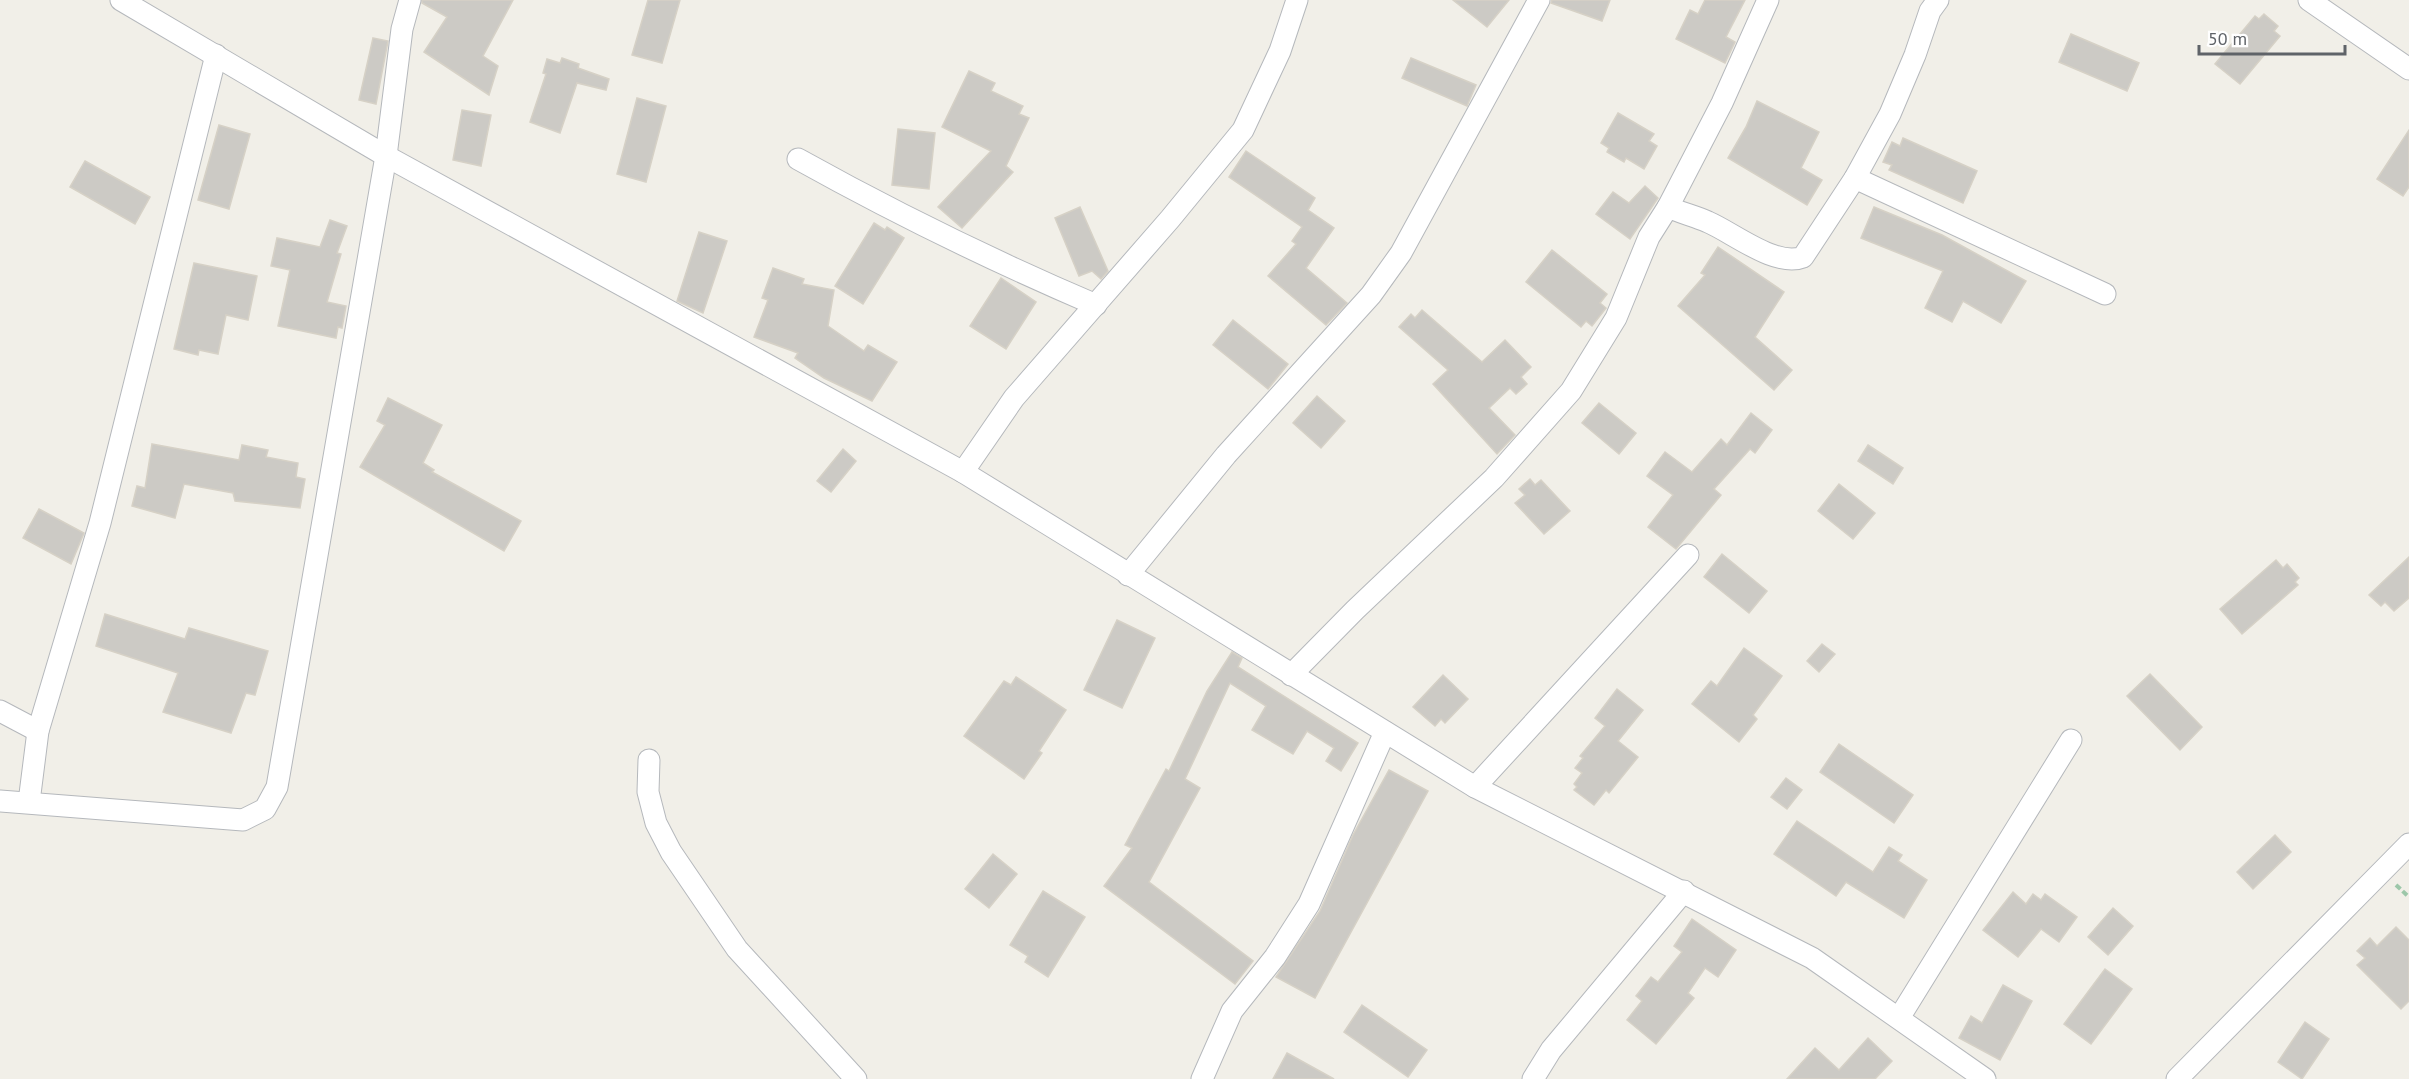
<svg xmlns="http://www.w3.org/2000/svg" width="2409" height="1079" font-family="'PT Sans',sans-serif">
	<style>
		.building { fill: #cccac5; stroke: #d6d1c6; stroke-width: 1.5 }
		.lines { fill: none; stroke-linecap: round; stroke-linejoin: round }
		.minor-casing { stroke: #b5b8bc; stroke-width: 23 }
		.path { stroke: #9cc7a9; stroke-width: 4; stroke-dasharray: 6 3; stroke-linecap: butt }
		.minor { stroke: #fff; stroke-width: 21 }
	</style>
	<rect width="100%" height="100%" fill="#f1efe8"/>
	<g class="building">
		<path d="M422,0H513L483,56L498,66L489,95L424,52L447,17L422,3Z"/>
		<path d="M648,0H680L662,63L632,55Z"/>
		<path d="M1453,0H1509L1487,27Z"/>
		<path d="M1552,0H1610L1602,21L1551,3Z"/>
		<path d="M1705,0H1745L1726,37L1735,42L1725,63L1676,39L1690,10L1698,14Z"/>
		<path d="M2264,14L2278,26L2274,31L2280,36L2240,84L2215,64L2255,16L2259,19Z"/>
		<path d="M2071,34L2139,63L2127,91L2059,62Z"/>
		<path d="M373,38L388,41L376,104L359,100Z"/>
		<path d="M562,58L579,64L578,68L609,79L606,90L577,83L560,133L530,122L546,74L543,73L547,59L560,63Z"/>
		<path d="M1411,58L1476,85L1467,106L1402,78Z"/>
		<path d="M969,71L995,83L991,91L1023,106L1019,114L1029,118L1006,166L1013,172L962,228L938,207L991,151L942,127Z"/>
		<path d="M637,98L666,106L646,182L617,174Z"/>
		<path d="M1757,101L1819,132L1801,168L1822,180L1807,205L1728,158L1746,127Z"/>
		<path d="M462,110L491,115L481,166L453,160Z"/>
		<path d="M1618,113L1654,134L1649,141L1657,146L1644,169L1626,158L1624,162L1607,152L1609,148L1601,143Z"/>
		<path d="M219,125L250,134L229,209L198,200Z"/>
		<path d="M898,129L935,133L929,189L892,185Z"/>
		<path d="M2409,130V187L2403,196L2377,179Z"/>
		<path d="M1903,138L1977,171L1963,203L1889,170L1892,165L1883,162L1892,142L1900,146Z"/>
		<path d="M1246,151L1315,198L1308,210L1334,228L1306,268L1347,303L1326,325L1268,276L1296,244L1292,241L1302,227L1229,177Z"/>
		<path d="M85,161L150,197L135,224L70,187Z"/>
		<path d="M1645,186L1658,198L1630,239L1596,214L1613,192L1629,203Z"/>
		<path d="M1080,207L1108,271L1101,279L1092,271L1079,276L1055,218Z"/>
		<path d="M1874,207L1942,235L2026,281L2001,323L1963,301L1952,322L1925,308L1943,271L1861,238Z"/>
		<path d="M330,220L347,226L337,253L341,254L327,302L346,306L342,328L338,327L336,338L278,326L290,270L271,266L277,238L320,247Z"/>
		<path d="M874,223L885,230L887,227L904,238L863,304L835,286Z"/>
		<path d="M699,232L727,241L703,313L677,301Z"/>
		<path d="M1718,247L1784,292L1755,337L1792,370L1774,390L1678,306L1705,275L1701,273Z"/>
		<path d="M1552,250L1607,294L1600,303L1606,308L1592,326L1586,321L1581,327L1526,282Z"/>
		<path d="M194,263L257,276L248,320L226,315L218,354L199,350L198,355L174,349Z"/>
		<path d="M773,268L804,279L802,284L834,290L828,326L864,351L868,345L897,362L872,401L824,378L795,358L798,353L754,337L768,300L762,298Z"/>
		<path d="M1001,278L1036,302L1006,349L970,326Z"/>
		<path d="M1422,310L1482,362L1505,340L1531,367L1521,377L1527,384L1516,394L1510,388L1489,408L1515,435L1497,454L1433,384L1448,370L1399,327L1411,314L1415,318Z"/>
		<path d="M1233,320L1288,364L1268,389L1213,345Z"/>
		<path d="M1317,396L1345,421L1321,448L1293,423Z"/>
		<path d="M388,398L442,425L423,463L434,470L432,472L521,521L504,551L360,467L385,425L377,421Z"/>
		<path d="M1599,403L1636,433L1619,454L1582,423Z"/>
		<path d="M1751,413L1772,430L1755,453L1750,449L1714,489L1721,495L1676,549L1648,527L1673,495L1647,476L1665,452L1692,472L1721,439L1727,445Z"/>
		<path d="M152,444L239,460L242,445L268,450L266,457L298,463L296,477L305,479L300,508L235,501L233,493L184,484L175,518L132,506L137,486L145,488Z"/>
		<path d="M1868,445L1903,468L1893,484L1858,461Z"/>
		<path d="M843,449L856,461L831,492L817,481Z"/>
		<path d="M1530,479L1535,485L1541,480L1570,511L1544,534L1515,503L1525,495L1519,489Z"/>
		<path d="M1839,484L1875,513L1853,539L1818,511Z"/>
		<path d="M39,509L84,533L71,564L23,538Z"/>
		<path d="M1722,554L1767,591L1749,613L1704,577Z"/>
		<path d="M2409,557V598L2394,611L2385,602L2381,606L2369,595Z"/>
		<path d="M2276,560L2283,568L2287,564L2299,578L2295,582L2298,585L2242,634L2220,609Z"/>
		<path d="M105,614L185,639L189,628L268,651L255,695L246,693L231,733L163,712L178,673L96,646Z"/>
		<path d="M1117,620L1155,638L1122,708L1084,690Z"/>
		<path d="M1822,644L1835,654L1819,672L1807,661Z"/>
		<path d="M1744,648L1782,676L1753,715L1757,719L1739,742L1692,704L1711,681L1717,686Z"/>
		<path d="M1232,652L1242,658L1238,667L1358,743L1341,771L1326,761L1334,748L1307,731L1293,754L1252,730L1266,706L1230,683L1185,779L1200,788L1149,882L1253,961L1235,984L1104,886L1132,848L1125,845L1166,769L1169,771L1207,691Z"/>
		<path d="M2150,674L2202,727L2180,750L2127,696Z"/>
		<path d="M1443,675L1468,699L1445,723L1441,719L1435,726L1413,707Z"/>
		<path d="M1016,677L1066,710L1039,751L1042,753L1024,779L964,736L1004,681L1011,685Z"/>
		<path d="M1617,689L1643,710L1618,741L1638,757L1609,793L1606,790L1594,805L1574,790L1577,787L1574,784L1582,773L1575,768L1583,758L1580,756L1605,726L1595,718Z"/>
		<path d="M1839,744L1913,795L1894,823L1820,772Z"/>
		<path d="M1389,770L1428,791L1315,998L1276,977L1320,911L1353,835Z"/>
		<path d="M1786,778L1802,790L1787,809L1771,797Z"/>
		<path d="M1797,821L1873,872L1889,847L1902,855L1898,861L1927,880L1904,918L1846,882L1836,896L1774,854Z"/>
		<path d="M2275,835L2291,852L2253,889L2237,872Z"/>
		<path d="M993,854L1017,874L989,908L965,889Z"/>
		<path d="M1043,891L1085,917L1048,977L1025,962L1028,956L1010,945Z"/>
		<path d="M2013,892L2026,904L2033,894L2041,900L2045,894L2077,917L2059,942L2041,929L2018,957L1983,930Z"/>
		<path d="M2113,908L2133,926L2108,955L2088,937Z"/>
		<path d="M1692,919L1736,950L1718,977L1705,968L1688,993L1694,998L1656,1044L1627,1020L1642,1001L1636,996L1651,977L1658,982L1682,952L1674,946Z"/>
		<path d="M2396,927L2409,940V1001L2401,1009L2357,965L2365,958L2357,951L2370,938L2377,946Z"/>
		<path d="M2105,969L2132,989L2091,1044L2064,1024Z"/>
		<path d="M2003,985L2032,1001L2000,1060L1959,1038L1971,1016L1982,1023Z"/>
		<path d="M1362,1005L1427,1050L1408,1077L1344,1032Z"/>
		<path d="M2305,1022L2329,1039L2302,1079L2278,1062Z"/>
		<path d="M1868,1038L1892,1061L1875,1079H1787L1815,1048L1839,1070Z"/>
		<path d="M1287,1053L1334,1079H1273Z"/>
	</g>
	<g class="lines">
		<defs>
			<g id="minor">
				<path d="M121,0L386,156L963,472L1475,787L1812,958L1985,1079"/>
				<path d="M2309,0L2409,69"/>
				<path d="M798,159C895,213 993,261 1096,305"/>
				<path d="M1855,178L2105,294"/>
				<path d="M1668,207L1722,103L1768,0"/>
				<path d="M963,472L1014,398L1170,219L1243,130L1280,51L1297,0"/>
				<path d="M1128,575L1226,455L1371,295L1401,253L1539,0"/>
				<path d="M1291,675L1355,610L1494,478L1571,391L1616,318L1649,237L1668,207C1681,213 1695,216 1708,222C1732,232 1776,268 1803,257L1855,178L1890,114L1915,55L1930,11L1938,0"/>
				<path d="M0,711L38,731"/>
				<path d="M649,760L648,792L656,823L671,852L737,949L856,1079"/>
				<path d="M1475,787L1688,555"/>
				<path d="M0,801L243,820L265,809L277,787L386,156L402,29L410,0"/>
				<path d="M29,802L38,731L100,523L216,55"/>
				<path d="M1899,1018L2071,740"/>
				<path d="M1202,1079L1232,1011L1275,957L1309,904L1385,732"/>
				<path d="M1533,1079L1551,1050L1684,891"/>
				<path d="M2177,1079L2409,844"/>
			</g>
		</defs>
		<use href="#minor" class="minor-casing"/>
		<path class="path" d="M2396,885L2409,897"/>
		<use href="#minor" class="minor"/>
	</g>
	<path d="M2199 45v9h146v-9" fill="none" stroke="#5f6368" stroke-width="3"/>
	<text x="2208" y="45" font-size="18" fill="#5f6368" stroke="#ffffff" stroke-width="4.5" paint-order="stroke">50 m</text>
</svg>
